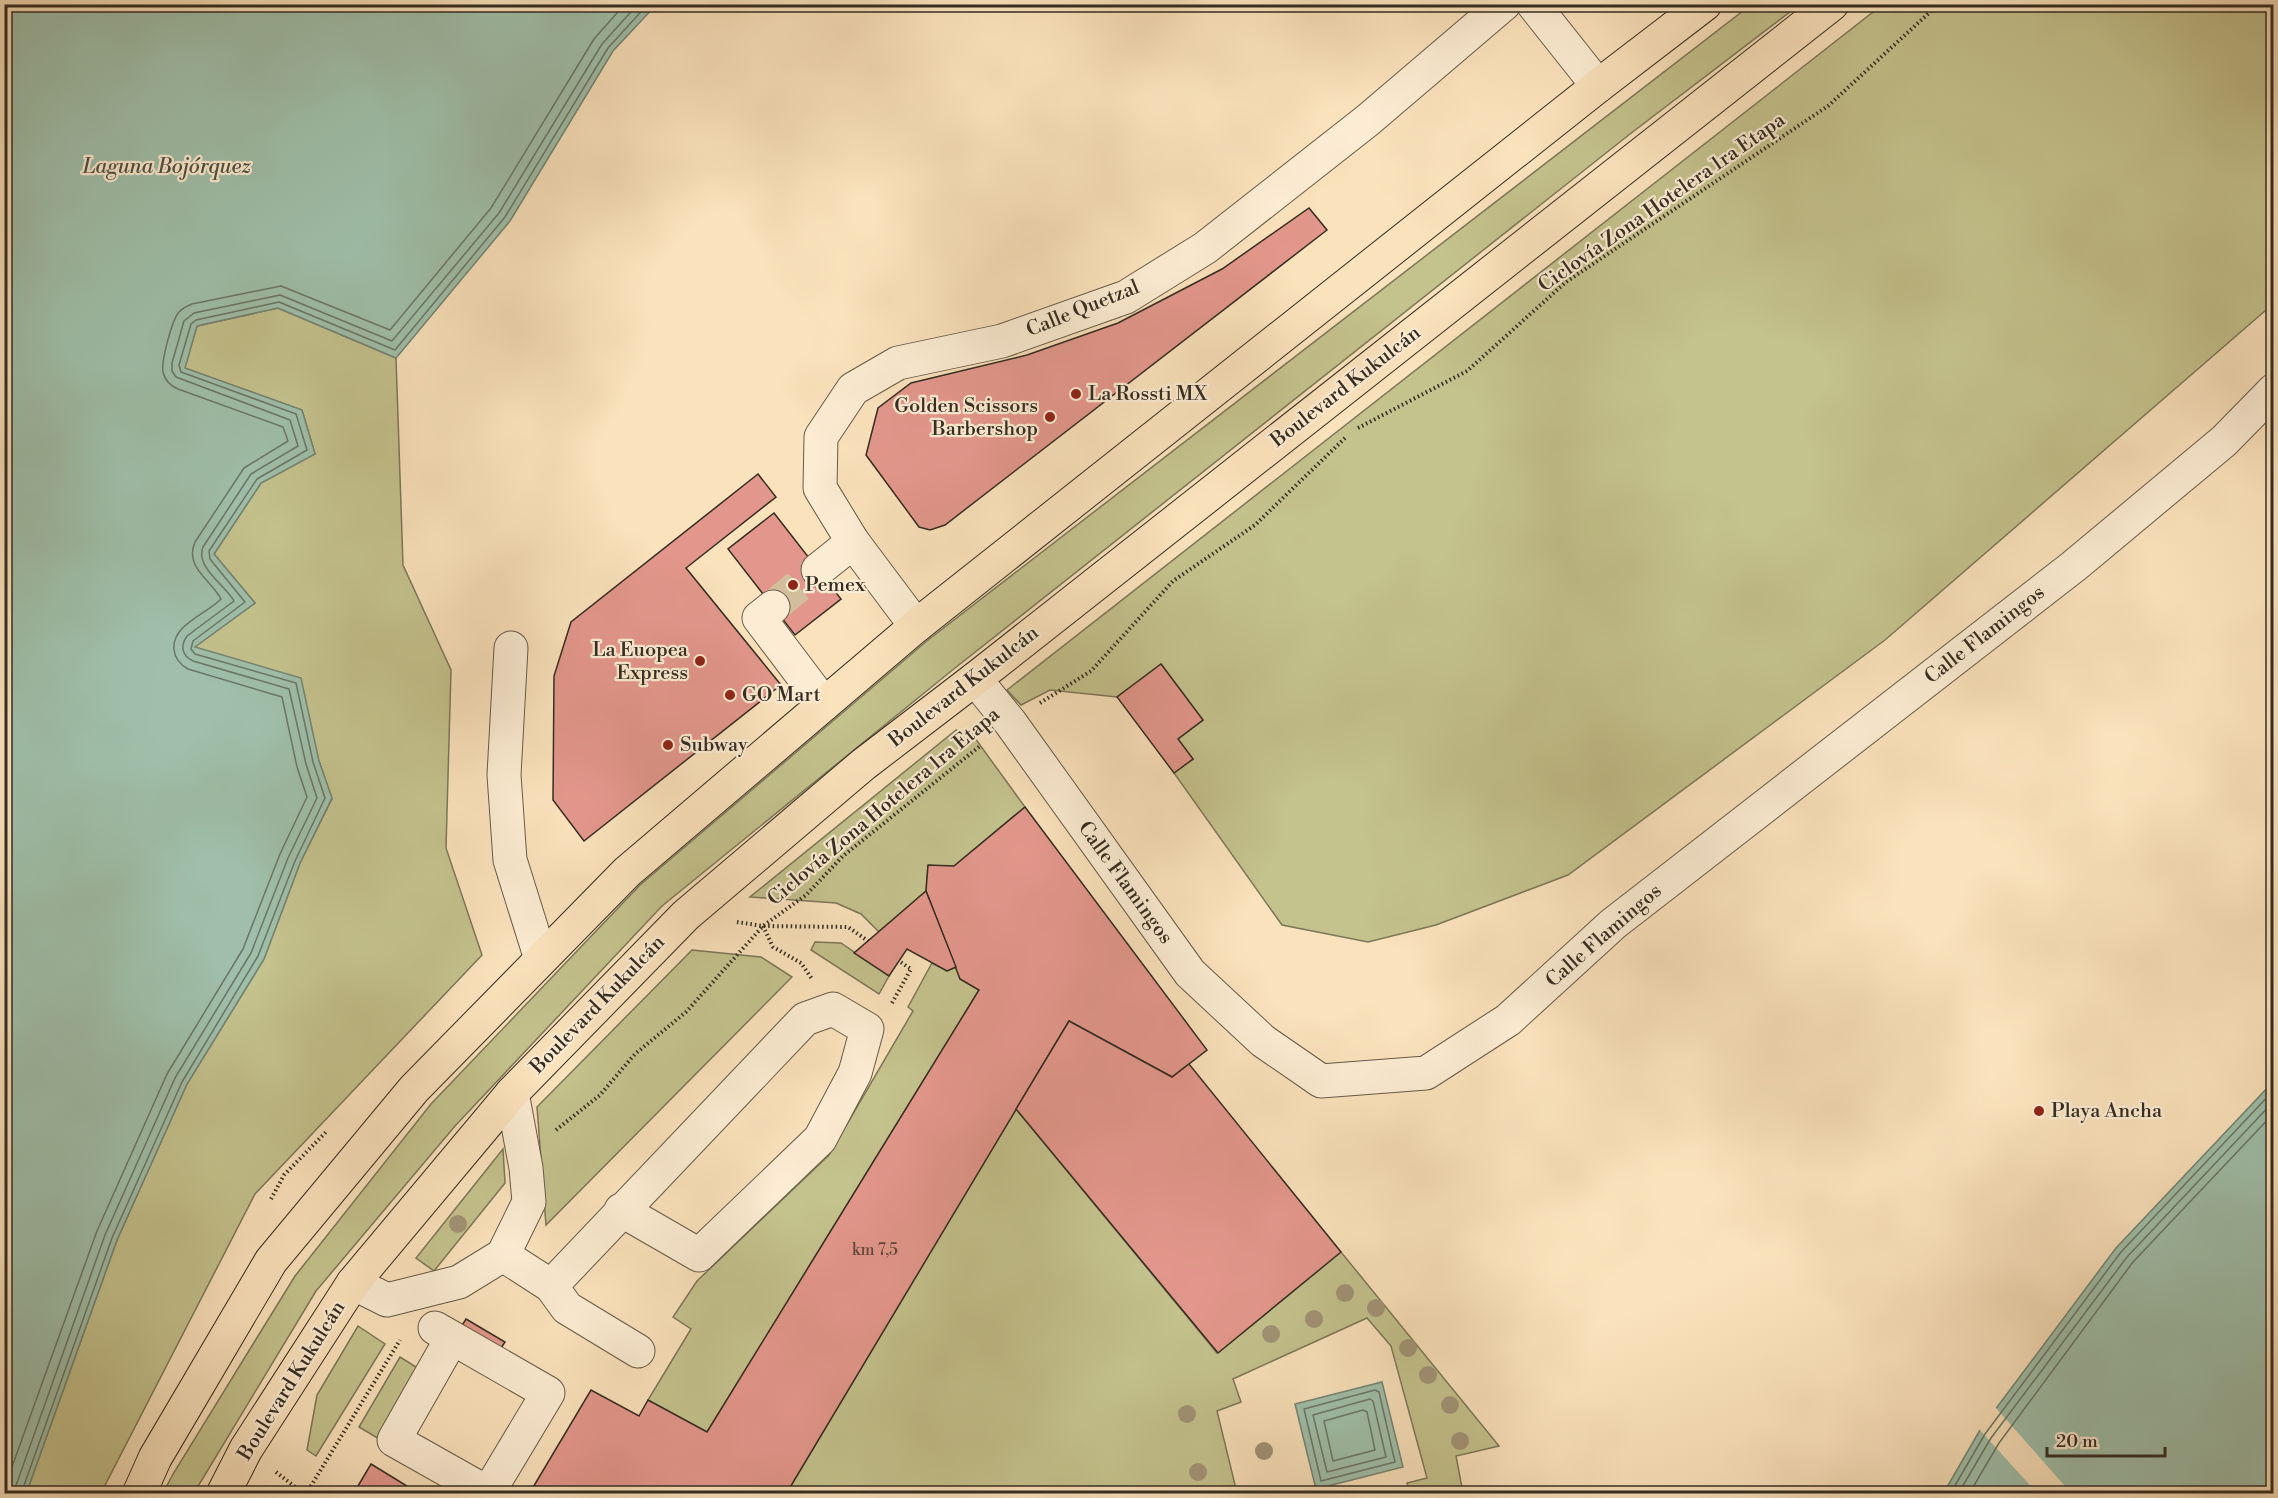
<svg xmlns="http://www.w3.org/2000/svg" width="2278" height="1498" font-family="'Libre Bodoni',serif">
	<style>
		.green { fill: #c4c28d; stroke: #7c7758; stroke-width: 1.5 }
		.water { fill: #9fbfaa; stroke: #748474; stroke-width: 1.5 }
		.pier { fill: #fae2bc }
		.lines { fill: none; stroke-linecap: round; stroke-linejoin: round }
		.shore { stroke: #6a7666; stroke-width: 1.5 }
		.building { fill: #e3978c; stroke: #342c22; stroke-width: 1.5 }
		.minor-tunnel { stroke: #d2be9d; stroke-width: 33; stroke-dasharray: 33 16; stroke-linecap: butt }
		.minor-casing { stroke: #665a48; stroke-width: 35 }
		.major-casing { stroke: #342c22; stroke-width: 35 }
		.path { stroke: #342c22; stroke-width: 4; stroke-dasharray: 1.5 3; stroke-linecap: butt }
		.minor { stroke: #fcecd3; stroke-width: 33 }
		.major { stroke: #fae2bc; stroke-width: 33 }
		.tree { fill: #a19376 }
		.poi-dot { fill: #8f2418; stroke: #fcecd3; stroke-width: 2 }
		.labels { text-anchor: middle; dominant-baseline: central; stroke-width: 4.5; stroke-linejoin: round; paint-order: stroke }
		.number-label { font-size: 16px; fill: #60473c }
		.street-label { font-size: 20px; fill: #342c22; stroke: #fcecd3 }
		.poi-label { font-size: 20px; fill: #342c22; stroke: #fcecd3; text-anchor: start }
		.water-label { font-size: 21px; font-style: italic; fill: #4f5144; stroke: #fcecd3 }
	</style>
	<rect width="100%" height="100%" fill="#fae2bc"/>
	<filter id="stains"><feTurbulence type="fractalNoise" baseFrequency=".00333" numOctaves="4"/><feColorMatrix values="0 0 0 0 .2 0 0 0 0 .09 0 0 0 0 .02 0 0 0 .5 -.17"/></filter>
	<radialGradient id="worn" r=".72"><stop offset=".6" stop-color="#630" stop-opacity="0"/><stop offset="1" stop-color="#630" stop-opacity=".3"/></radialGradient>
	<g class="green">
		<path d="M1752,4L1799,5L1630,134L950,672L662,906L455,1126L316,1291L194,1493H163L173,1474L295,1276L431,1104L640,885L928,640Z"/>
		<path d="M1882,5H2273V304L1885,640L1568,875L1436,925L1368,942L1282,925L1174,773L1193,759L1178,739L1203,720L1161,664L1117,697L1050,690L1021,705L1007,690Z"/>
		<path d="M278,308L396,358L403,565L451,670L446,848L482,955L255,1194L101,1493L26,1494L117,1240L187,1084L264,959L300,863L332,799L319,761L194,647L255,603L214,554L261,483L315,454L302,410L184,368L197,326Z"/>
		<path d="M956,730L972,734L1025,807L954,866H928L926,891L879,932L861,914L836,903L750,897Z"/>
		<path d="M815,942L841,943L889,976L879,994L811,950Z"/>
		<path d="M692,950L761,957L792,977L546,1225L537,1107Z"/>
		<path d="M932,963L947,971L956,967L960,979L979,990L707,1432L648,1400L691,1329L673,1317L697,1281L829,1155L913,1011L908,1007Z"/>
		<path d="M1016,1109L1217,1353L1341,1252L1499,1446L1456,1456L1463,1493H1410L1407,1483L1427,1478L1391,1346L1367,1318L1233,1379L1241,1402L1217,1411L1237,1493L797,1494L789,1489Z"/>
		<path d="M503,1149L505,1183L434,1271L416,1258Z"/>
		<path d="M358,1326L385,1344L316,1456L307,1450L317,1395Z"/>
		<path d="M400,1357L424,1372L384,1442L359,1427Z"/>
	</g>
	<g class="water">
		<path d="M5,4L656,5L613,51L510,221L396,358L278,308L197,326L185,368L302,410L315,454L261,483L214,554L255,603L195,647L301,678L319,761L332,798L300,863L264,959L187,1084L117,1240L26,1494L4,1493Z"/>
		<path d="M2273,1082V1493L1943,1494L1980,1430L2116,1248Z"/>
		<path d="M1382,1382L1403,1467L1316,1489L1295,1404Z"/>
	</g>
	<path class="pier" d="M1994,1406L1996,1408L2071,1493H2037L1978,1428Z"/>
	<g class="lines">
		<g class="shore">
			<path d="M1375,1390L1379,1392L1395,1462L1321,1481L1304,1409Z"/>
			<path d="M1370,1399L1373,1401L1386,1457L1327,1472L1313,1415Z"/>
			<path d="M1363,1410L1367,1412L1375,1450L1333,1461L1324,1421Z"/>
			<path d="M4,1489L97,1231L167,1074L243,949L280,854L307,797L297,767L282,697L188,669C181,665 175,659 174,650C171,625 207,614 221,599C211,580 184,567 195,542L244,468L288,441L283,427L178,389C171,386 165,381 163,372C161,361 172,320 179,312C183,308 187,306 192,304L281,286L390,330L491,208L594,39L625,4"/>
			<path d="M13,1494L105,1235L175,1078L251,953L288,858L317,798L306,764L289,689L193,661C182,656 180,646 187,636L234,601C225,585 195,567 203,547L251,474L298,446L290,420L176,377L172,371V363L184,321L194,313L280,295L392,341L499,213L602,44L638,4"/>
			<path d="M21,1494L112,1238L182,1082L258,956L295,861L325,798L313,762L296,683L195,654L191,649L193,641L245,602L210,559L209,551L257,479L307,450L296,414L181,372L179,365L191,324L196,320L279,302L395,350L505,217L608,48L648,4"/>
			<path d="M1950,1494L1985,1434L2121,1252L2274,1090"/>
			<path d="M1958,1494L1991,1438L2127,1257L2274,1101"/>
			<path d="M1969,1494L1999,1443L2133,1262L2274,1113"/>
		</g>
	</g>
	<g class="building">
		<path d="M1309,208L1327,230L945,525L930,530L919,527L866,455L878,408L911,383L1027,355L1118,323L1222,269Z"/>
		<path d="M758,474L776,497L686,568L781,685L584,841L553,800L554,676L571,622Z"/>
		<path d="M774,513L841,599L795,635L728,549Z"/>
		<path d="M1161,664L1203,720L1178,739L1193,759L1174,773L1117,697Z"/>
		<path d="M1025,807L1207,1050L1172,1077L1069,1021L789,1489L797,1494H529L591,1390L639,1416L648,1400L707,1432L979,990L960,979L926,891L928,865L954,866Z"/>
		<path d="M926,891L956,967L947,971L907,949L889,976L854,953Z"/>
		<path d="M1069,1021L1172,1077L1189,1064L1341,1252L1218,1353L1016,1109Z"/>
		<path d="M466,1319L505,1342L498,1353L459,1330Z"/>
		<path d="M371,1464L420,1494H358L355,1491Z"/>
	</g>
	<g class="lines">
		<path class="minor-tunnel" d="M773,607L818,570"/>
		<defs>
			<g id="minor">
				<path d="M1533,4L1598,86"/>
				<path d="M818,570L853,542"/>
				<path d="M773,607L759,618L824,704"/>
				<path d="M916,626L853,542L820,488L821,437L853,389L898,363L1002,341L1126,297L1205,248L1368,120L1504,4"/>
				<path d="M511,648L504,775L510,860L541,959"/>
				<path d="M975,679L1010,722L1190,973L1263,1041L1321,1081L1426,1073L1508,1020L1613,924L2074,566L2224,441L2274,390"/>
				<path d="M503,1255L551,1286L567,1308L638,1351"/>
				<path d="M353,1283L387,1300L459,1282L503,1255L529,1202L526,1168L512,1093"/>
				<path d="M551,1286L805,1019L833,1009L867,1029L855,1073L820,1139L699,1255L621,1210"/>
				<path d="M435,1328L548,1393L488,1493L394,1440L452,1338"/>
			</g>
			<g id="major">
				<path d="M139,1494L155,1458L271,1261L414,1089L627,872L916,626L1598,86L1705,4"/>
				<path d="M223,1494L246,1449L353,1283L512,1093L686,915L864,764L975,679L1832,4"/>
			</g>
		</defs>
		<use href="#minor" class="minor-casing"/>
		<use href="#major" class="major-casing"/>
		<g class="path">
			<path d="M1358,428L1467,371L1566,282L1828,106L1930,12L1942,4"/>
			<path d="M1040,703L1091,671L1173,581L1255,525L1345,438"/>
			<path d="M737,922L763,926L848,927L868,941"/>
			<path d="M763,926L773,947L801,963L812,979"/>
			<path d="M892,1003L911,969L899,961"/>
			<path d="M556,1130L600,1095L635,1054L686,1012L763,926L806,895L843,856L980,746"/>
			<path d="M271,1199L284,1175L327,1131"/>
			<path d="M276,1472L304,1494"/>
			<path d="M306,1494L400,1340"/>
		</g>
		<use href="#minor" class="minor"/>
		<use href="#major" class="major"/>
	</g>
	<g class="tree">
		<circle cx="458" cy="1224" r="9"/>
		<circle cx="1345" cy="1293" r="9"/>
		<circle cx="1376" cy="1308" r="9"/>
		<circle cx="1314" cy="1319" r="9"/>
		<circle cx="1271" cy="1334" r="9"/>
		<circle cx="1408" cy="1348" r="9"/>
		<circle cx="1428" cy="1375" r="9"/>
		<circle cx="1450" cy="1405" r="9"/>
		<circle cx="1187" cy="1414" r="9"/>
		<circle cx="1460" cy="1441" r="9"/>
		<circle cx="1264" cy="1451" r="9"/>
		<circle cx="1198" cy="1472" r="9"/>
	</g>
	<g class="poi-dot">
		<circle cx="1076" cy="394" r="6"/>
		<circle cx="1050" cy="417" r="6"/>
		<circle cx="793" cy="585" r="6"/>
		<circle cx="700" cy="661" r="6"/>
		<circle cx="730" cy="695" r="6"/>
		<circle cx="668" cy="745" r="6"/>
		<circle cx="2039" cy="1111" r="6"/>
	</g>
	<g class="labels">
		<g class="number-label">
			<text x="875" y="1250">km 7,5</text>
		</g>
		<g class="street-label">
			<text transform="translate(1662 203) rotate(-35)">Ciclovía Zona Hotelera 1ra Etapa</text>
			<text transform="translate(1083 309) rotate(-22)">Calle Quetzal</text>
			<text transform="translate(1346 387) rotate(-38)">Boulevard Kukulcán</text>
			<text transform="translate(1985 635) rotate(-38)">Calle Flamingos</text>
			<text transform="translate(964 687) rotate(-38)">Boulevard Kukulcán</text>
			<text transform="translate(884 807) rotate(-40)">Ciclovía Zona Hotelera 1ra Etapa</text>
			<text transform="translate(1125 883) rotate(54)">Calle Flamingos</text>
			<text transform="translate(1604 936) rotate(-41)">Calle Flamingos</text>
			<text transform="translate(598 1005) rotate(-46)">Boulevard Kukulcán</text>
			<text transform="translate(292 1381) rotate(-58)">Boulevard Kukulcán</text>
		</g>
		<g class="poi-label">
			<text x="1088" y="394">La Rossti MX</text>
			<text x="1038" y="406" text-anchor="end">Golden Scissors<tspan x="1038" dy="23">Barbershop</tspan></text>
			<text x="805" y="585">Pemex</text>
			<text x="688" y="650" text-anchor="end">La Euopea<tspan x="688" dy="23">Express</tspan></text>
			<text x="742" y="695">GO Mart</text>
			<text x="680" y="745">Subway</text>
			<text x="2051" y="1111">Playa Ancha</text>
		</g>
		<g class="water-label">
			<text x="167" y="167">Laguna Bojórquez</text>
		</g>
	</g>
	<rect width="2278" height="1498" fill="none" stroke="#fae2bc" stroke-width="24"/>
	<rect x="6" y="6" width="2266" height="1486" fill="none" stroke="#342c22" stroke-width="3"/>
	<rect x="12" y="12" width="2254" height="1474" fill="none" stroke="#342c22" stroke-width="1.5"/>
	<path d="M2047 1447v9h118v-9" fill="none" stroke="#342c22" stroke-width="3"/>
	<text x="2056" y="1447" font-size="18" fill="#342c22" stroke="#fcecd3" stroke-width="4.5" paint-order="stroke">20 m</text>
	<rect width="100%" height="100%" filter="url(#stains)"/>
	<rect width="100%" height="100%" fill="url(#worn)"/>
</svg>
